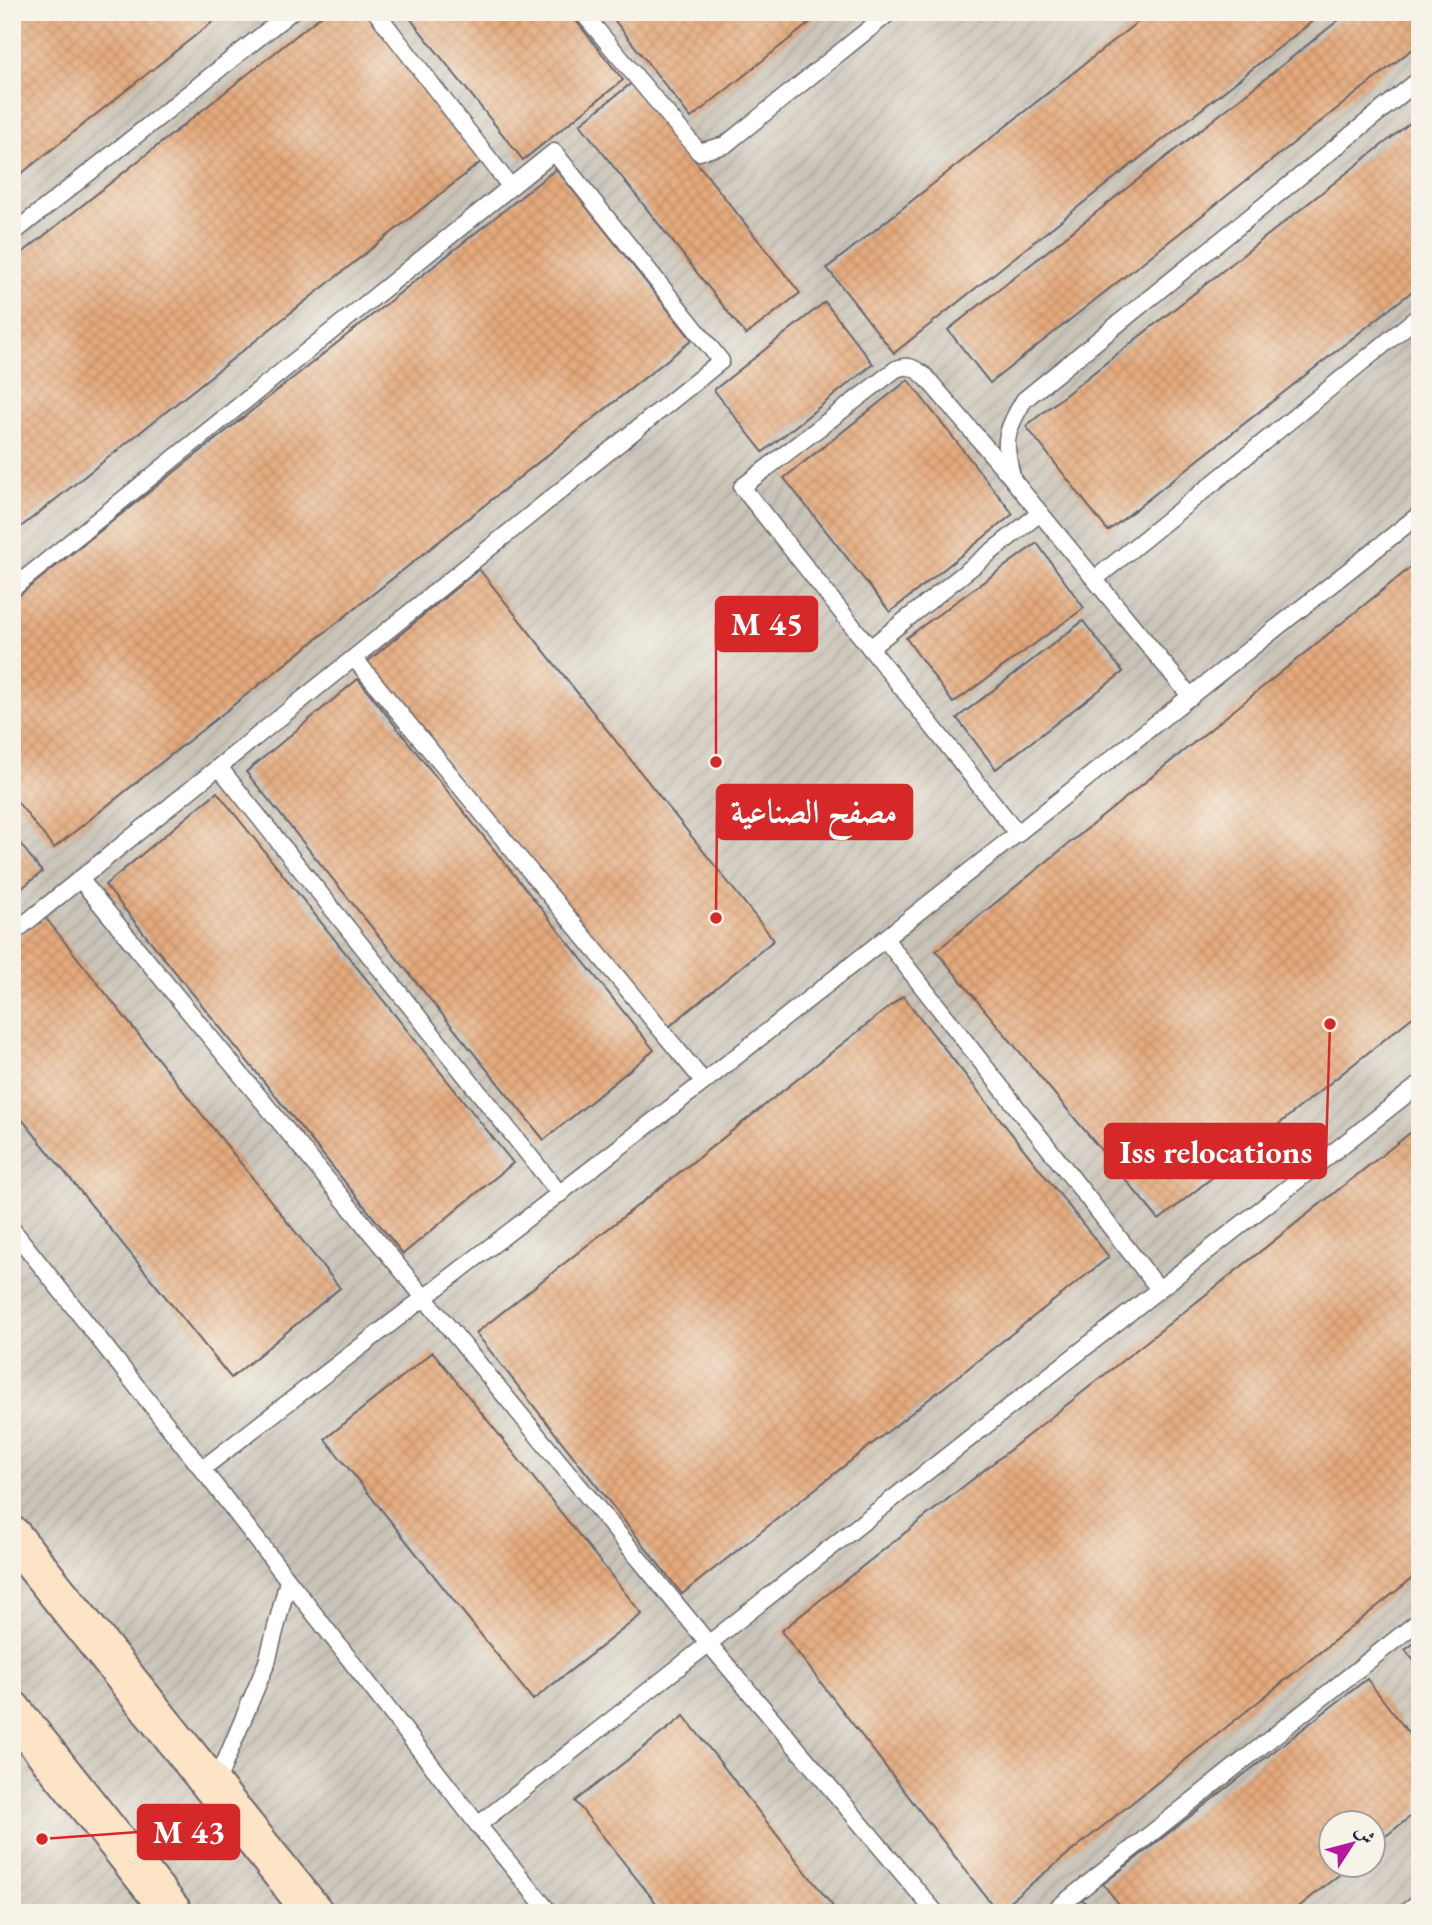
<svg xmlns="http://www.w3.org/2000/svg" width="1432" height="1925" font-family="'EB Garamond',Amiri,serif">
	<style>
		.industrial { fill: url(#industrial-furrows); fill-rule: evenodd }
		.building { fill: url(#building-cross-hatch) }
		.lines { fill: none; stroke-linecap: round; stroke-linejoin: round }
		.service-casing { stroke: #6a666c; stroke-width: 19 }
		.secondary-casing { stroke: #6a666c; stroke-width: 42 }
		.service { stroke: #fff; stroke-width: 16 }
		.secondary { stroke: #fee4c6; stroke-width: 38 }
		.leader { fill: none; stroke: #d62828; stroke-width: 2.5 }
		.callout-dot { fill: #d62828; stroke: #f7f3e8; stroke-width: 2.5 }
		.callout { fill: #d62828; stroke: #d62828; stroke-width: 2.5 }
		.callout-label { font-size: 33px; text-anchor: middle; font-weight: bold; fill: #fff }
	</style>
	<defs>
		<pattern id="industrial-furrows" width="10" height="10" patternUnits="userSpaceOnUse" patternTransform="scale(1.75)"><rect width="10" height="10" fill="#c9c3b8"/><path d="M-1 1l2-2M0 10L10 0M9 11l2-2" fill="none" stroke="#aca79f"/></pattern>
		<pattern id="building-cross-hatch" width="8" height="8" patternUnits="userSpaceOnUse" patternTransform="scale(1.75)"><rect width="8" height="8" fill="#e4a97b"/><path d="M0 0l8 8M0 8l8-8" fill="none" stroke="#c3916b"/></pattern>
	</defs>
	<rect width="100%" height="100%" fill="#f7f3e8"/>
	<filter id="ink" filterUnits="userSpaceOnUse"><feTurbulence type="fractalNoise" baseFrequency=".0143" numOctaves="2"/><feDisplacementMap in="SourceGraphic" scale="14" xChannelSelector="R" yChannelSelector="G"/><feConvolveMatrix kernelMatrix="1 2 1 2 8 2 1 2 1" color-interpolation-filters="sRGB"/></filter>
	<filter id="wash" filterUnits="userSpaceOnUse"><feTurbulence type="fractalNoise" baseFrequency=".00686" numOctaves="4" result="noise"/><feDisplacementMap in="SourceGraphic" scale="28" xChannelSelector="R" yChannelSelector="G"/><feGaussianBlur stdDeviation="1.57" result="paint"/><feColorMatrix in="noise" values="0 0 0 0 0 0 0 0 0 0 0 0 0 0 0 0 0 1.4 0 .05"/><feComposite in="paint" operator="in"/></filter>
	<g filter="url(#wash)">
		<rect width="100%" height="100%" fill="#efe4c7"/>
		<path class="industrial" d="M12,12H1420V1913H12ZM1330,1824H1372V1866H1330Z"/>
		<g id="blocks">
			<g class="building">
				<path d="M12,12H225L12,181Z"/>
				<path d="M326,12H372L487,157L12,534V261Z"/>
				<path d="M405,12H569L623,80L523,160Z"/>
				<path d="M608,12H823L691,118Z"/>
				<path d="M1150,12H1324L894,353L827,268Z"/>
				<path d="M1349,12H1420V43L990,383L948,330Z"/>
				<path d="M633,82L800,293L746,335L580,124Z"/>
				<path d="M1420,115V285L1108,531L1026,426Z"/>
				<path d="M556,169L692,340L54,848L12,795V601Z"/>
				<path d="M825,302L873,364L763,452L714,390Z"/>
				<path d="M908,380L1013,514L890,612L784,478Z"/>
				<path d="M1037,543L1084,608L953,703L906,638Z"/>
				<path d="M1410,568L1420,581V1011L1159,1220L936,951Z"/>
				<path d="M479,569L774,940L665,1030L367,662Z"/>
				<path d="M1083,621L1123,672L996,769L957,718Z"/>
				<path d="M358,679L654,1050L544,1140L246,772Z"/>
				<path d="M217,792L513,1163L403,1254L105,885Z"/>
				<path d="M12,833L42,872L12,896Z"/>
				<path d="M45,917L340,1288L231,1378L12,1107V943Z"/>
				<path d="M903,996L1109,1257L682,1594L476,1333Z"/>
				<path d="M1420,1125V1572L997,1911L781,1631Z"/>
				<path d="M433,1352L642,1614L533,1700L325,1439Z"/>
				<path d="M1420,1639V1668L1405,1650Z"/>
				<path d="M1367,1679L1420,1748V1809L1372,1847V1824H1330V1866H1350L1291,1913H1126L1103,1884Z"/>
				<path d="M684,1716L838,1913H664L575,1801Z"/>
				<path d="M1082,1899L1093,1913H1064Z"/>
			</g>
		</g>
	</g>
	<g filter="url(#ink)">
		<use href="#blocks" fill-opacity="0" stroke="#6a666c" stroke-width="2"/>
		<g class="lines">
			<defs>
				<g id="service">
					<path d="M376,12L510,186"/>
					<path d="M582,12L699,152L725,145L890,12"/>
					<path d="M12,234L291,12"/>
					<path d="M1011,477L925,376C914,368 909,364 896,369L742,487L1018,834"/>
					<path d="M1095,579L1420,315"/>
					<path d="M12,589L554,152L721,361L12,934"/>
					<path d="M870,648L1040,513"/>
					<path d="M354,658L704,1082"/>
					<path d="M1191,697L1013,480C1003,442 1004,434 1024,400L1420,79"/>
					<path d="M219,767L560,1194"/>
					<path d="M80,879L709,1644L936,1913"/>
					<path d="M885,939L1159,1289"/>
					<path d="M12,1229L202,1469L478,1825L550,1913"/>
					<path d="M202,1469L704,1082L1420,514"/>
					<path d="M215,1786L267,1662L288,1581"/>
					<path d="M478,1825L1420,1084"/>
					<path d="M1051,1913L1420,1620"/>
					<path d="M1405,1913L1420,1901"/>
				</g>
				<g id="secondary">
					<path d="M12,1536L314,1913"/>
					<path d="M12,1710L173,1913"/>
				</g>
			</defs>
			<use href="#service" class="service-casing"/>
			<use href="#secondary" class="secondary-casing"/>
			<use href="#service" class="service"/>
			<use href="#secondary" class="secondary"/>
		</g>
	</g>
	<path class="leader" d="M716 762L716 624M716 918L717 812M1330 1024L1326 1151M42 1839L138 1832"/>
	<g class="callout-dot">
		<circle cx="716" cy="762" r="7"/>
		<circle cx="716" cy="918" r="7"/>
		<circle cx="1330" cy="1024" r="7"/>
		<circle cx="42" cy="1839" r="7"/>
	</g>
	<g class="callout">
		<rect x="716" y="597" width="101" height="54" rx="7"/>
		<rect x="717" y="785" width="195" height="54" rx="7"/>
		<rect x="1105" y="1124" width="221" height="54" rx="7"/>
		<rect x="138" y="1805" width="101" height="54" rx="7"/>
	</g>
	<g class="callout-label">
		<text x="767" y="635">M 45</text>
		<text x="814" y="823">مصفح الصناعية</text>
		<text x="1216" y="1163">Iss relocations</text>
		<text x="189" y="1843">M 43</text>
	</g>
	<rect width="1432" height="1925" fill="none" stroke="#f7f3e8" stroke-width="42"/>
	<g transform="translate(1352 1844) rotate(54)"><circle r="33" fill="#f7f3e8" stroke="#a29fa3" stroke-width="2"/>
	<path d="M0-5L12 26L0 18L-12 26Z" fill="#b5179e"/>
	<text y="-10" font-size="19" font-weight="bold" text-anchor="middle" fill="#22223b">ش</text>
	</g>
</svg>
